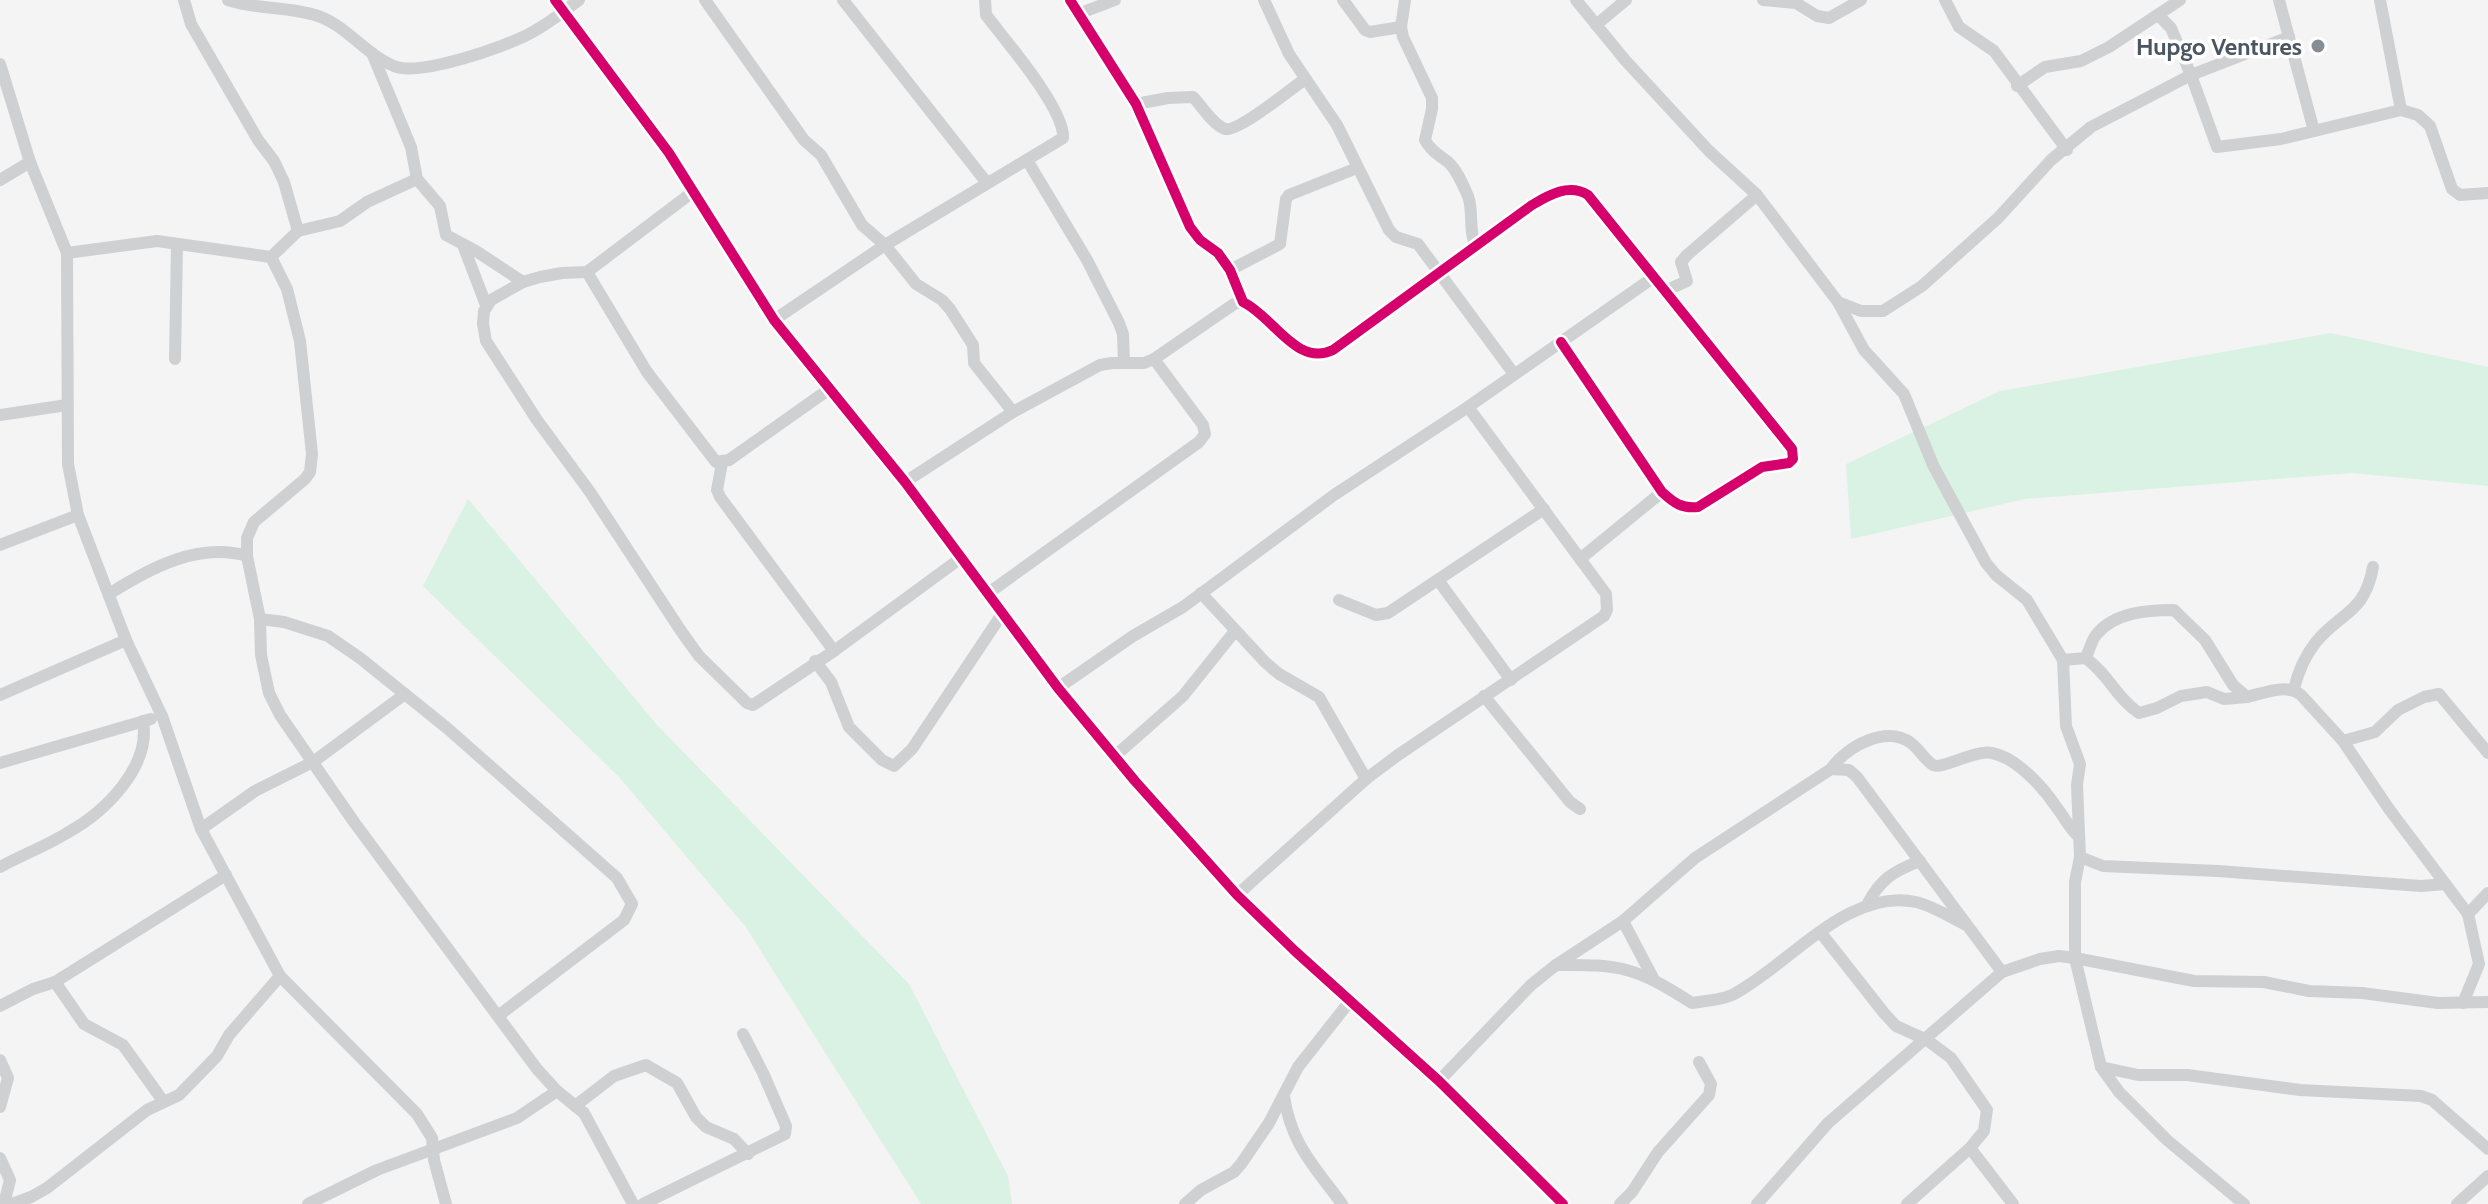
<svg xmlns="http://www.w3.org/2000/svg" width="2488" height="1204" font-family="Cabin,sans-serif">
	<style>
		.green { fill: #d9f2e3 }
		.lines { fill: none; stroke-linecap: round; stroke-linejoin: round }
		.minor { stroke: #ced0d2; stroke-width: 12 }
		.cycleway-casing { stroke: #fff; stroke-width: 15 }
		.cycleway { stroke: #d6006c; stroke-width: 10 }
		.poi-dot { fill: #868d94; stroke: #fff; stroke-width: 3 }
		.labels { text-anchor: middle; dominant-baseline: central; stroke-width: 7; stroke-linejoin: round; paint-order: stroke }
		.poi-label { font-size: 24px; font-weight: bold; fill: #4a5661; stroke: #fff; text-anchor: end }
	</style>
	<rect width="100%" height="100%" fill="#f4f4f4"/>
	<g class="green">
		<path d="M2331,333L2488,367V486L2352,473L2025,499L1851,539L1846,464L2000,391Z"/>
		<path d="M468,499L658,726L909,984L1008,1176L1012,1204H921L745,926L620,778L423,586Z"/>
	</g>
	<g class="lines">
		<g class="minor">
			<path d="M184,0L191,24L258,140L274,161L284,182L298,231L271,257"/>
			<path d="M228,0C257,10 289,6 318,16C347,26 366,55 394,66C419,77 504,47 529,34C547,25 563,12 579,0"/>
			<path d="M555,0L669,153L774,320L905,482L1058,688L1135,781L1237,895L1296,952L1439,1081L1563,1204"/>
			<path d="M705,0L804,140L821,155L862,225L885,245L916,284L942,300L950,309L973,345L974,363L1013,412"/>
			<path d="M843,0L987,183"/>
			<path d="M1070,0L1136,104L1190,227L1200,240L1218,253L1230,270L1243,302C1274,317 1296,367 1333,350L1532,205C1549,195 1569,183 1588,195L1792,449L1793,459L1789,463L1762,467L1698,507C1682,509 1674,503 1662,492L1561,342"/>
			<path d="M1264,0L1289,54L1337,125L1389,230L1396,237L1418,244L1514,374"/>
			<path d="M1343,0L1365,30L1370,32L1401,27"/>
			<path d="M1405,0L1401,27L1403,37L1432,98V109L1425,140C1431,151 1439,155 1448,162C1457,170 1463,185 1468,196C1474,213 1468,230 1476,247"/>
			<path d="M1576,0L1625,60L1709,151L1757,195L1838,302L1861,311H1883L1922,286L1998,218L2051,160L2091,127L2191,75L2217,147L2281,139L2401,110L2418,115L2430,126L2452,189L2460,195L2488,193"/>
			<path d="M1763,0L1796,3L1817,16L1829,18L1861,0"/>
			<path d="M1945,0L1959,27L1994,51L2067,150"/>
			<path d="M2279,0L2314,131"/>
			<path d="M2380,0L2401,110"/>
			<path d="M1078,14L1115,0"/>
			<path d="M2158,15L2171,28L2191,75L2289,37"/>
			<path d="M1596,25L1626,0"/>
			<path d="M372,53L411,147L417,179L440,206L446,235L476,251L523,282"/>
			<path d="M0,64L30,162L0,180"/>
			<path d="M2017,86L2045,67L2081,61L2109,47L2180,0"/>
			<path d="M1136,104L1168,98L1193,97C1202,106 1213,125 1225,129C1238,132 1291,89 1305,79"/>
			<path d="M1027,160L1087,260L1119,323L1123,334L1124,363"/>
			<path d="M30,162L67,253L68,464L78,515L126,640L162,716L201,829L280,976L417,1114L432,1138L434,1160L446,1204"/>
			<path d="M694,191L587,272L562,273L540,277L523,282L491,300L484,311L483,324L486,341L537,420L590,492L681,631L699,656L747,703L753,705L834,651L961,558"/>
			<path d="M298,231L340,221L367,202L417,179"/>
			<path d="M463,245L486,305"/>
			<path d="M67,253L157,241L271,257"/>
			<path d="M271,257L287,289L300,341L312,454L310,472L305,479L254,522L247,538V556L260,619L261,655L269,693L280,715L354,822L537,1069L557,1091L584,1113L633,1204"/>
			<path d="M1230,270L1280,244L1286,199L1289,195L1357,168"/>
			<path d="M587,272L647,372L716,462L729,460L828,390"/>
			<path d="M1665,291L1687,281L1681,262L1687,255L1757,195"/>
			<path d="M1838,302L1864,350L1904,394L1933,465L1986,563L1996,575L2027,600L2063,660L2066,726L2080,764L2077,785L2080,857L2075,882V958L2101,1067L2119,1092L2167,1140L2244,1204"/>
			<path d="M774,320L885,245L1063,138C1065,109 1005,40 986,15L985,0"/>
			<path d="M175,359L177,244"/>
			<path d="M0,415L67,405"/>
			<path d="M722,463L717,490L720,497L834,651"/>
			<path d="M905,482L1013,412L1100,365L1112,363H1144L1154,359L1234,304L1243,302"/>
			<path d="M0,545L78,515"/>
			<path d="M1580,559L1662,492"/>
			<path d="M1438,580L1511,680"/>
			<path d="M1201,593L1265,662L1279,674L1319,697L1366,779"/>
			<path d="M109,594C150,568 198,542 247,556"/>
			<path d="M987,594L1199,442L1205,434L1203,425L1154,359"/>
			<path d="M1339,600L1376,615L1388,613L1544,509"/>
			<path d="M260,619L284,622L328,636L360,658L447,728L617,878L632,904L624,920L498,1016"/>
			<path d="M2085,658C2107,672 2117,699 2139,713L2157,708L2181,696L2207,692L2224,699L2247,697"/>
			<path d="M2063,660L2085,658C2090,651 2091,641 2096,635C2114,612 2148,610 2174,610L2205,640L2233,685L2247,697C2264,693 2287,683 2301,695L2343,741L2389,809L2468,914L2479,964L2463,1003"/>
			<path d="M815,661L831,682L849,727L882,760L894,766L912,749L1002,614"/>
			<path d="M1058,688L1133,636L1183,607L1334,495L1468,407L1654,277"/>
			<path d="M2294,689C2298,672 2305,656 2316,642C2341,612 2365,613 2373,567"/>
			<path d="M0,695L126,640"/>
			<path d="M1484,696L1570,802L1580,809"/>
			<path d="M2343,741L2375,732L2398,710L2424,697L2439,694L2488,753"/>
			<path d="M1115,756L1183,696L1235,631"/>
			<path d="M0,763L151,719"/>
			<path d="M1831,769C1847,746 1886,725 1911,743C1919,749 1925,760 1933,765C1942,770 1976,749 1992,753C2017,758 2043,787 2057,808C2065,818 2069,828 2079,837"/>
			<path d="M201,829L255,791L313,762L405,694"/>
			<path d="M2080,857L2103,866L2218,871L2421,886L2445,884"/>
			<path d="M0,867C22,855 46,846 67,833C105,812 151,767 143,721"/>
			<path d="M1237,895L1366,779L1398,755L1604,616L1607,610L1606,594L1468,407"/>
			<path d="M1867,905C1880,879 1894,871 1920,861"/>
			<path d="M2468,914L2488,893"/>
			<path d="M1623,921L1653,978"/>
			<path d="M1821,933L1884,1013L1896,1026L1927,1040L1951,1058L1987,1110L1984,1131L1970,1148L1907,1204"/>
			<path d="M1556,965C1622,964 1637,968 1692,1003C1705,1001 1723,1000 1734,994C1789,965 1848,887 1916,902C1933,906 1950,917 1966,925"/>
			<path d="M55,982L84,1024L123,1045L163,1101"/>
			<path d="M0,1006L33,989L55,982L226,875"/>
			<path d="M0,1060L8,1078L0,1107"/>
			<path d="M2101,1067L2138,1075H2187L2300,1090L2421,1096L2432,1100L2488,1149"/>
			<path d="M1439,1081L1531,985L1556,965L1623,921L1695,858L1831,769L1849,770L1857,777L2002,972"/>
			<path d="M1284,1096C1291,1144 1314,1166 1342,1204"/>
			<path d="M575,1106L614,1076L646,1065L677,1083L696,1117L706,1127L734,1139L748,1154"/>
			<path d="M1970,1148L2013,1204"/>
			<path d="M0,1158L10,1180L4,1204"/>
			<path d="M12,1204L31,1197L47,1188L147,1110L179,1095L217,1056L229,1035L280,976"/>
			<path d="M308,1204L377,1170L517,1118L557,1091"/>
			<path d="M643,1204L785,1134L786,1126L763,1073L743,1034"/>
			<path d="M1185,1204L1201,1190L1234,1172L1241,1164L1269,1123L1298,1067L1350,1001"/>
			<path d="M1620,1204L1632,1192L1658,1152L1709,1095L1711,1084L1699,1062"/>
			<path d="M1757,1204L1828,1123L2002,972L2040,959L2059,956L2075,958L2194,981L2264,982L2309,991L2362,993L2438,1003L2488,1002"/>
			<path d="M2457,1204L2488,1176"/>
		</g>
		<defs>
			<g id="cycleway">
				<path d="M555,0L669,153L774,320L905,482L1058,688L1135,781L1237,895L1296,952L1439,1081L1563,1204"/>
				<path d="M1070,0L1136,104L1190,227L1200,240L1218,253L1230,270L1243,302C1274,317 1296,367 1333,350L1532,205C1549,195 1569,183 1588,195L1792,449L1793,459L1789,463L1762,467L1698,507C1682,509 1674,503 1662,492L1561,342"/>
			</g>
		</defs>
		<use href="#cycleway" class="cycleway-casing"/>
		<use href="#cycleway" class="cycleway"/>
	</g>
	<circle class="poi-dot" cx="2318" cy="46" r="8"/>
	<g class="labels">
		<g class="poi-label">
			<text x="2302" y="46">Hupgo Ventures</text>
		</g>
	</g>
</svg>
